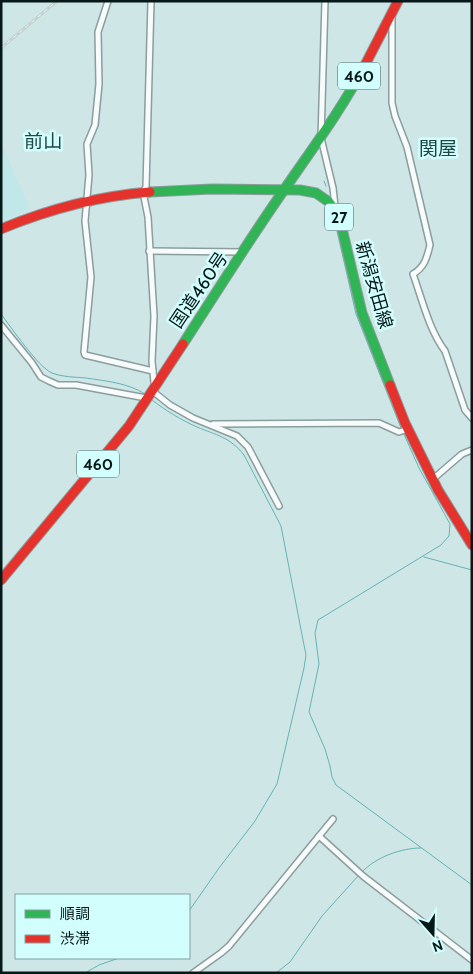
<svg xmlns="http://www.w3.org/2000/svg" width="473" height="974" font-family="Cabin,'Noto Sans JP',sans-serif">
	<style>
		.built { fill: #c0e8e8 }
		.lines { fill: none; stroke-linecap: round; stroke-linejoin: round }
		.stream { stroke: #65b3b4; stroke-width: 1 }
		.street-casing { stroke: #8b9d9d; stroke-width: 8 }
		.fast-casing { stroke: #8b9d9d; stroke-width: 11 }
		.jam-casing { stroke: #8b9d9d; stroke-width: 11 }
		.street { stroke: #f8fbfb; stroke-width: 5 }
		.fast { stroke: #30b455; stroke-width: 9 }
		.jam { stroke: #e5322d; stroke-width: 9 }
		.rail-casing { stroke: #c9d0d0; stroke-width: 3 }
		.rail { stroke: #d2fefd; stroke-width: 1; stroke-dasharray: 4; stroke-linecap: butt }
		.labels { text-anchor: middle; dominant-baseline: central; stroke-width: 5; stroke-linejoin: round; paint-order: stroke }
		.shield { fill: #d2fefd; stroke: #445d5d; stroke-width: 1 }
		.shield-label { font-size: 16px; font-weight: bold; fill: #071818 }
		.street-label { font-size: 18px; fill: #071818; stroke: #d2fefd }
		.neighbourhood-label { font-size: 19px; fill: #1f4747; stroke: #d2fefd }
	</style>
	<rect width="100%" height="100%" fill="#cfe6e6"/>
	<path class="built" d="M1,143L30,209L1,221Z"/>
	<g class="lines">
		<g class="stream">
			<path d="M324,181L326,186"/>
			<path d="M334,218L356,314L401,428"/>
			<path d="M1,314C11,327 38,367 52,373C62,377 75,377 86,378C106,381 128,383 145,394"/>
			<path d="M152,400C165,410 181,420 197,427C216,435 230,437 244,455L281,526L303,640L306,655L304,668L277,784L255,821L219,868L189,911"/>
			<path d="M403,432L419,468L450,524L449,536L441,545L318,620L315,633L319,664L309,712L325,749L330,766L332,777L336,785L472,885"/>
			<path d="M424,557L472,570"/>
			<path d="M362,872C376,857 401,848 421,848"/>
			<path d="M85,973L99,965L119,958"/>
			<path d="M276,973L290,962L322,916L359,875"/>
		</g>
		<defs>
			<g id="street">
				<path d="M108,1L98,32L99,84L95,125L87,144L89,175L85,221L91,277L84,352L85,355L153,371"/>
				<path d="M151,1L146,187L143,192L148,217L154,316L152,361L155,393L170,405L193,418L237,436L248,447L279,506"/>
				<path d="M325,1L321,138L333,188L335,206"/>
				<path d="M392,17V103L395,116L407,147L430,245C427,257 425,267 413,274C422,299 429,330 445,351L465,410L472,418"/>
				<path d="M149,251L243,252"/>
				<path d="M1,325L32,363L41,377L49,381L58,385H76L146,398"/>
				<path d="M213,424L379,423L399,432L408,429"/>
				<path d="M433,479L462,454L472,450"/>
				<path d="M319,836L363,876L472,960"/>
				<path d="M193,973L221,953L229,946L333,819"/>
			</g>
			<g id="fast">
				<path d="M150,192L212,189L300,190L316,193L329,202L339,216L362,313L390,385"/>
				<path d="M183,344C216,293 249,240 284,190C312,149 342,109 365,65"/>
			</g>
			<g id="jam">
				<path d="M365,65L398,1"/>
				<path d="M1,229C49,209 98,196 150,192"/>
				<path d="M390,385L405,423L438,490L472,545"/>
				<path d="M1,580L129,426L183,344"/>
			</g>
		</defs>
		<use href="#street" class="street-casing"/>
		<use href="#fast" class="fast-casing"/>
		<use href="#jam" class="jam-casing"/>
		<use href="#street" class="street"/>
		<use href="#fast" class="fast"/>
		<use href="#jam" class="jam"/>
		<defs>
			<path id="rail" d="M1,48L57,1"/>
		</defs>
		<use href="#rail" class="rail-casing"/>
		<use href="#rail" class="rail"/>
	</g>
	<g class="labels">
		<g class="shield">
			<rect x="338" y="62.5" width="42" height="27" rx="4"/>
			<rect x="325" y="203.5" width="28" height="27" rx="4"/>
			<rect x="77" y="450.5" width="42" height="27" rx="4"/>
		</g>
		<g class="shield-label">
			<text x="359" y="76">460</text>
			<text x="339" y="217">27</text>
			<text x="98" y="464">460</text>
		</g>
		<g class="street-label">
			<text transform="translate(374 285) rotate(74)">新潟安田線</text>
			<text transform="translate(199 290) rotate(-56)">国道460号</text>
		</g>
		<g class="neighbourhood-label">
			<text x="43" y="141">前山</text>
			<text x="438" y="148">関屋</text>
		</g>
	</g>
	<rect width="473" height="974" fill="none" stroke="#071818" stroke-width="5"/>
	<rect x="15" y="894" width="175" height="65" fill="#d2fefd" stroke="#81a2a1"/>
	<rect x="25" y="910" width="25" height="8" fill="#30b455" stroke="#81a2a1"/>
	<text x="60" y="919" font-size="15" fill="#071818">順調</text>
	<rect x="25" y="935" width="25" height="8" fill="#e5322d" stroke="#81a2a1"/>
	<text x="60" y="944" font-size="15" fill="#071818">渋滞</text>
	<g transform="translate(433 934) rotate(160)" stroke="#d2fefd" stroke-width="4" paint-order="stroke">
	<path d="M0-4L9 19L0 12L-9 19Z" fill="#071818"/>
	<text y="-8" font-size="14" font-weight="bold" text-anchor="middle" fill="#071818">N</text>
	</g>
</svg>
